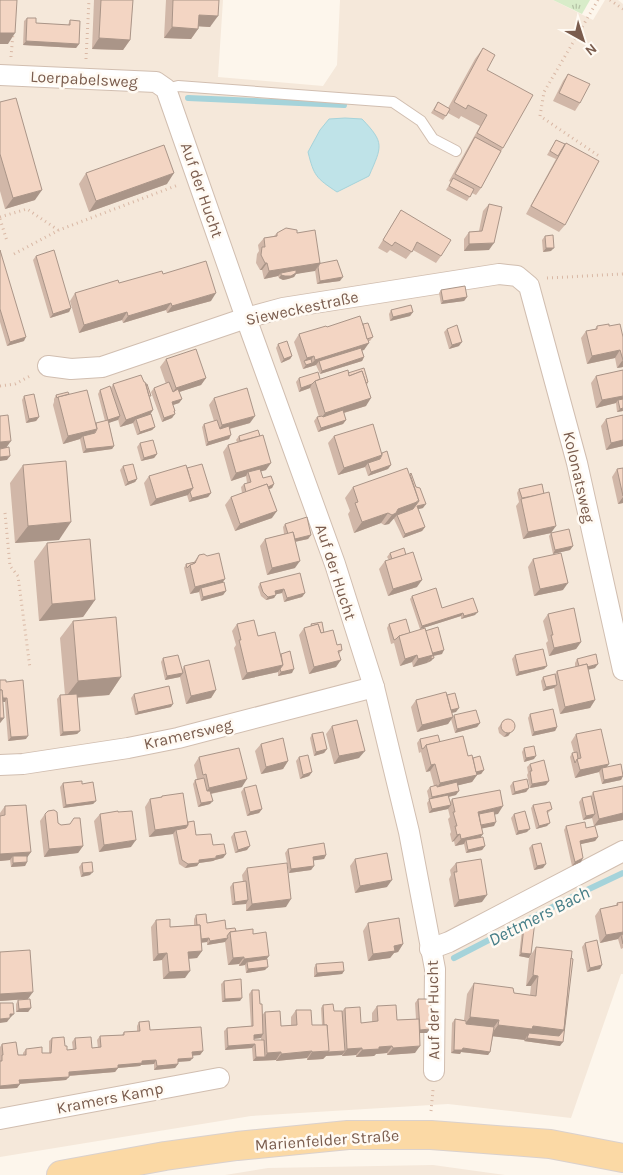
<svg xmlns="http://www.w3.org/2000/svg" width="623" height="1175" font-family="Karla,sans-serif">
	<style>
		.residential { fill: #f5e8da }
		.grass { fill: url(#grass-tufts) }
		.water { fill: #bfe3e8; stroke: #a5d3da }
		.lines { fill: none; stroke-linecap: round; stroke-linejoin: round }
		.stream { stroke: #a5d3da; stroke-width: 6 }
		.service-casing { stroke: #d1beb0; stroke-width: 12 }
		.minor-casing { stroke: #d1beb0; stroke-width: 22 }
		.primary-casing { stroke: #dad1cd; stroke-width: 30 }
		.path { stroke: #d9b8a5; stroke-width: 3; stroke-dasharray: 1 4; stroke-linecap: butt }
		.service { stroke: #fff; stroke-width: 10 }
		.minor { stroke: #fff; stroke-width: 20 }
		.primary { stroke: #fbd9a5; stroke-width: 28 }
		.wall { fill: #d1b7a8; fill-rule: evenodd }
		.shaded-wall { fill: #aa9588 }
		.building { fill: #f3d5c3; stroke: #aa9588 }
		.labels { text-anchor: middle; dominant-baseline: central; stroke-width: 5; stroke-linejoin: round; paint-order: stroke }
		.street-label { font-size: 16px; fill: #7a5c4d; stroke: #fffaf3 }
		.water-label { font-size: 18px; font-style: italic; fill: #437c86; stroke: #fffaf3 }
	</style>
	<defs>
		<pattern id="grass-tufts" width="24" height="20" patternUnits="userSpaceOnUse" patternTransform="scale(1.25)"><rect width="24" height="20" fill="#d8ecc9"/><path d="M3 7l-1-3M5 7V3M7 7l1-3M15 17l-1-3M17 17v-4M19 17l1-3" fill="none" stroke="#b4c2a5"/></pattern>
	</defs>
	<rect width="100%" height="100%" fill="#fdf6ec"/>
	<g class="residential">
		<path d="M0,0H223L218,77L323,86L337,65L340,0H553L593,20L605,0H618L623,4V974H621L571,1118L448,1104L251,1116L0,1157Z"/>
		<path d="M433,1165L505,1175H225L268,1168Z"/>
	</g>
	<path class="grass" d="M553,0H590L582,14Z"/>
	<path class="water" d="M345,118L362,119C385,143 382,146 369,176L337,192C316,178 314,176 308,152L320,130L329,119Z"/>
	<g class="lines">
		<g class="stream">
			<path d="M188,98L344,105"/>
			<path d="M454,958L570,898L623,873"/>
		</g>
		<defs>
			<path id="service" d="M166,89L178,86L393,102L421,121L433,139L456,151"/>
			<g id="minor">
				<path d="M0,75L156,82L166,89L246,318L335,564L374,687L409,832L435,969L434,1071"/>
				<path d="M48,366L71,369L102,367L246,318L283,308L499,274L517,276L529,286L577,463L623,670"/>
				<path d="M0,765L23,764L128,748L178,738L374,687"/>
				<path d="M430,949L449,942L623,851"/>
				<path d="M0,1119L219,1078"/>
			</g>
			<path id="primary" d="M61,1175L165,1156L237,1146L348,1135H431L550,1144L623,1158"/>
		</defs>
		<use href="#service" class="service-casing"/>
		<use href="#minor" class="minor-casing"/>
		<use href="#primary" class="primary-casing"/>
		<g class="path">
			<path d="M598,0L544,92L540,116L599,156"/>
			<path d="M610,0L623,9"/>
			<path d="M11,57L13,33"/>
			<path d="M86,59L89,0"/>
			<path d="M0,217L27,209L58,230"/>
			<path d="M0,219L7,241"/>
			<path d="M14,254L59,230L178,185"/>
			<path d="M547,278L623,274"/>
			<path d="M0,386L15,384L32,375"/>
			<path d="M5,513L10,566L18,576L30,668"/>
			<path d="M431,1111L433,1090"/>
		</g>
		<use href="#service" class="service"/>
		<use href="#minor" class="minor"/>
		<use href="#primary" class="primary"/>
	</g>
	<g class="wall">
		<path d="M94,0H133L130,40L123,50L92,49Z"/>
		<path d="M166,0H219L210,27L199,26L198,29L191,39L164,38Z"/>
		<path d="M27,18L36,23L68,25L70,20L79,44L76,48L23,45L24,21Z"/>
		<path d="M483,48L503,148L481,188L476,195L472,193L467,201L446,190L451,182L449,181L480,126L461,116L459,119L448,113L443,120L431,113L438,102L448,108L475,59Z"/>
		<path d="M568,74L580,103L575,111L553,101L563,81Z"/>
		<path d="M0,102L35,200L5,209L0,191Z"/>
		<path d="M556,140L565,144V225L559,232L526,214L556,159L547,155Z"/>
		<path d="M86,173L167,184L89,212L79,184Z"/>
		<path d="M489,204V250L464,251V239L469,232L479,231L483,211Z"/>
		<path d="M401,210L441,256L436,263L413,250L406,259L390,250L387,253L378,248Z"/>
		<path d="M277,233H297L320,263L340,281L317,284L315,270L296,274L294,277L288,279L283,280L279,278L278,276L264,279L262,270H260L256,263L257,254L259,251L258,245L264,238L274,236Z"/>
		<path d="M545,236L551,251L543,252L542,240Z"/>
		<path d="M0,250L24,341L7,346L0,322Z"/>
		<path d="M36,256L71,308L69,312L50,318L33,260Z"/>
		<path d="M163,274L211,301L167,313L166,310L123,323L122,320L79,333L70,301L75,293Z"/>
		<path d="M441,290L467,297L464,301L441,304L439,293Z"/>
		<path d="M391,310L413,312L410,316L390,321L389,314Z"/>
		<path d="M363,324L373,337L370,341H368L364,350H362L364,357L362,361L320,374L316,365L303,369L294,342L299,334L327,327Z"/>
		<path d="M597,326H609L623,337V367L617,368L615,358L587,364L581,338L586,331L595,329Z"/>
		<path d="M447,329L459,346L449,349L444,332Z"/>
		<path d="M278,344L292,356L290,359L281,363L276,348Z"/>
		<path d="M166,359L206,378L201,385L179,392L182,399L179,403L173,405L175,411L172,418L162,422L151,392L154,388L166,384L160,367Z"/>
		<path d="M623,370V411L617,412L616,403L596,408L591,383L596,376Z"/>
		<path d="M348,373L368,382L367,385L366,406L344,413L346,420L343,424L318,432L314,421L317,417H319L310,388L299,392L296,382L299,378L320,379Z"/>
		<path d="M113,384L150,397L151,414L155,427L152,430L137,435L133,423L120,427L118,419L109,423L114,446L112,449L83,453L80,439L63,444L53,405L54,402V399L56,395L69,394L96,423L105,421L98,394L100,390L111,388Z"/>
		<path d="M24,396L39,417L36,421L26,423L22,400Z"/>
		<path d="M214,398L250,423L230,429L229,439L206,446L202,427L204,424L214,421L209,405Z"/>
		<path d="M623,415V446L606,450L601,426L606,419Z"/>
		<path d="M239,436L266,470L261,471L263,478L274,484L272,488L269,489L272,518L235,531L225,505L231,497L242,493L241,487L244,484L247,483L246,476L231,481L223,452L228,445L237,442L236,440Z"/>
		<path d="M334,436L382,453L391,465L388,469L368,476L365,467L338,475L328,443Z"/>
		<path d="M140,443L157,454L154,458L141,461L137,447Z"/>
		<path d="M23,465L59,540L15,543L10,483Z"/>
		<path d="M123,466L137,479L135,482L125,486L120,470Z"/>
		<path d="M187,468L211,493L208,497L189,502L187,495L150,506L144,483L149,476Z"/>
		<path d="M623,468V503L618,504L612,477L617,469Z"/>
		<path d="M353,487L423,508L418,509L425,527L422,531L403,538L394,519H392L389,524L384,525L381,523L354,533L348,514L350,511L345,498Z"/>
		<path d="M519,489L552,533L573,546L570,550L553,554L549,536L551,533L523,539L516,506L519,502L517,493Z"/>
		<path d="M285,524L311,535L308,539L295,542V568L267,575L260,546L265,539L284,534L283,527Z"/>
		<path d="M47,543L95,600L83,617L39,621L34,561Z"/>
		<path d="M390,553L417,587L388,596L379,569L385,561L389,560L387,557Z"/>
		<path d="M199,555L223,583L226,591L223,595L201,601L199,592L190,594L184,568L186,564L194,562Z"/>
		<path d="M533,559L563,590L534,596L528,567Z"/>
		<path d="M260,583L305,593L302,597L284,602L282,593L276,594L274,598L266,600L261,596L258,587Z"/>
		<path d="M412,596L442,608L475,615L461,619V616L420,629L410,599Z"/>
		<path d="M548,614L581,642L576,649L549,656L546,643L548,641L543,621Z"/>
		<path d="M73,621L121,677L109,695L77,698L80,731L77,734L60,736L57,699L60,695H65L60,638Z"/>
		<path d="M237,624L258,636L281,654L292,673L278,676V672L242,680L234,648L236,645L232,631Z"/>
		<path d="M311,624L324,633L342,650L339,654L336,667L309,674L299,635L304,628L310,627Z"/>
		<path d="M389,624L410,633L425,631L442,654L434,656L431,661L413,667L412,662L400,666L394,643L391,644L387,628Z"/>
		<path d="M515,655L547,666L544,669L516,676L512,659Z"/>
		<path d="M163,658L182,670L184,666L216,690L211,698L186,704L180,677L165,680L161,662Z"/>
		<path d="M577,659L595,668L588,670L595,700L590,708L560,714L554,688L543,691L541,681L543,677L555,674L557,671L575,667V663Z"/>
		<path d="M0,680L6,682L26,739L8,741L5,702H3L4,718L0,723Z"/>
		<path d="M134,694L171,707L135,715L131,698Z"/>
		<path d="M447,695L456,712L452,713L453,717L454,715L480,723L477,727L455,733L451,719L448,724L417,732L411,707L416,700Z"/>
		<path d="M530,714L557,727L555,731L532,736L528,718Z"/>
		<path d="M504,720L515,727L508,736L504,737L499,733L498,728Z"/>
		<path d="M332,726L359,758L334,764L326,734Z"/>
		<path d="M312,734L327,749L324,753L314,756L310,738Z"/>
		<path d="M576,734L606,768L623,774V776L621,780L602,784L599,772L575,778L570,757L572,753H574L571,742Z"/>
		<path d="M420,739L440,742L473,758L484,770L481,774L477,775L472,782L458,785L456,795L449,797L450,802L452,799L498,814H495L494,826L482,828L480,838L485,846L482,850L466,853L464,844L455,846L454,841L452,842L450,834L451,832L448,819L450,817L448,809L429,813L427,803L429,800L427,791L430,787L434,786L430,771L426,772L421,752L419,753L417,743Z"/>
		<path d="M261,744L288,761L283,769L261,774L255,751Z"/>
		<path d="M524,748L534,759L524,762L522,752Z"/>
		<path d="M199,757L242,787L211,794L210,804L198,807L193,784L195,780L197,779L194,765Z"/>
		<path d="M299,757L312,772L309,776L300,779L296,761Z"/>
		<path d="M530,764L546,785L530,788L527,775L528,773L527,767Z"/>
		<path d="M513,782L529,788L526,792L512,795L510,786Z"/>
		<path d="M63,783L82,784L96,801L93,804L63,808L60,787Z"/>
		<path d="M623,786V820L594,826L592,818L583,820L579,802L582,798L591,796L593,792Z"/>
		<path d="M244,788L262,809L259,813L247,816L241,792Z"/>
		<path d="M162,796L188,822L196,835L213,845L226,854L223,858L215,860L213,861L199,863L197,866L185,868L179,864L173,834L149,837L145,807L150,799L160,798Z"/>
		<path d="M533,805L552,809L548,813L547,826L536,829L531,808Z"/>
		<path d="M5,806L31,852L27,857V862L25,866L11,867L10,860L0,861V813Z"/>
		<path d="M45,814L61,825L83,846L78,853L44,857L40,821Z"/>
		<path d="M100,814L131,847L99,852L94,821Z"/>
		<path d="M514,814L527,832L516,835L511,818Z"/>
		<path d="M566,826L586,828L598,837L595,841L580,844L581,862L572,866L564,830Z"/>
		<path d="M234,833L247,850L235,853L231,837Z"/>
		<path d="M532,845L543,868L534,870L529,848Z"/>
		<path d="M288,849L326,855L324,859L313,860L314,866L311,870L289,873L285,853Z"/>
		<path d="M355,859L387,887L355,893L350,866Z"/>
		<path d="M82,863L90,875L81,877L79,867Z"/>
		<path d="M456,863L482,902L454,907L449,879L451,875L450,870Z"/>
		<path d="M247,868L286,907L246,911V904L232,905L230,887L233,883L243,882L242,875Z"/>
		<path d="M623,902V948L621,949L618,939L600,943L595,916L600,909L616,905L617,903Z"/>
		<path d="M196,915L207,923L226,929L236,931L253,934L267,959L265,970L246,973L245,965L239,966V964L228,965L225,942L207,945V942L201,943L202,951L197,958L189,959L185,978L163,979L162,960L153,961L151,927L156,920L170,927L194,925V919Z"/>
		<path d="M368,923L403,944L398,952L394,953L390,958L368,961L363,931Z"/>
		<path d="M524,927L531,954L529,958L519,956L522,930Z"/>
		<path d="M585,943L600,969L587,972L582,947Z"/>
		<path d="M536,947L560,1046L524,1041L525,1040L493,1036L490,1052L488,1055L461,1052L460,1054L451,1053L452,1023L455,1019L464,1020L467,994L474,983L514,993L530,995L531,986H526L529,958Z"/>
		<path d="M0,952L28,999L31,1008L28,1012H16V1004L18,1000L25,999L0,1001Z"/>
		<path d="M316,964L344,971L342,974L314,977V968Z"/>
		<path d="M224,981L240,1001L222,1002L221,984Z"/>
		<path d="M252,990L260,1004L262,1015L265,1012L281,1026H291V1017L296,1010L312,1025H322L321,1008L323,1005L334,1011H342L345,1008L361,1023L372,1022V1013L377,1006L397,1020L416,1019L415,1003L418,999L427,1033H420L415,1053L387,1055V1053L376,1054L374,1056L356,1057V1055L342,1056V1055L326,1056L323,1059L307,1060V1058L276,1061V1060L253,1061L252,1048L225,1050L224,1031L227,1028L251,1026L249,994ZM261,1038V1040H254V1039Z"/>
		<path d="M139,1022L150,1030L203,1051L200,1055H193L190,1061L178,1062V1064L175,1068L154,1070V1064L141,1065L140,1066L118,1068L115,1072L69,1076L66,1080L20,1084L17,1088L0,1089V1047L2,1044L18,1055H23V1053L26,1049L42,1053H49V1041L52,1038L65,1046L67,1050H73L72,1042L75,1038L92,1048H98L97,1040L100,1036L122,1035L124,1032L137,1031V1026Z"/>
	</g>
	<g class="shaded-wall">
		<path d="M199,15L218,16L210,27L192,26Z"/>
		<path d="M172,27L198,29L191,39L164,38Z"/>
		<path d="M0,33H15L8,44H0Z"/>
		<path d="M99,38L130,40L123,50L92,49Z"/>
		<path d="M26,41L79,44L76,48L23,45Z"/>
		<path d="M174,173L167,184L89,212L96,201Z"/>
		<path d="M42,190L35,200L5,209L13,198Z"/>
		<path d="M494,243L489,250L464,251L469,244Z"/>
		<path d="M546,248H554L551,251L543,252Z"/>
		<path d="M265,263H267L262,270H260Z"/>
		<path d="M320,263L315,271L296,274L294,277L288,279L283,280L279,278L281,275V273L278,276L264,279L269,271Z"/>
		<path d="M343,277L340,281L317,284L320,281Z"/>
		<path d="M216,293L211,301L167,313L172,306Z"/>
		<path d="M467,297L464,301L441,304L443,301Z"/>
		<path d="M171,303L166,310L123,323L128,316Z"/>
		<path d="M71,308L69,312L50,318L53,314Z"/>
		<path d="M127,312L122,320L79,333L84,325Z"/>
		<path d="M413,312L410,316L390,321L393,317Z"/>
		<path d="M26,337L24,341L7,346L10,342Z"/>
		<path d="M462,342L459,346L449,349L452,345Z"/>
		<path d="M369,343L364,350L320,364L319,361L316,365L303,369L306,365L312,363L315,360Z"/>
		<path d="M620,350L615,358L587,364L592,356Z"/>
		<path d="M292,356L290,359L281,363L284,359Z"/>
		<path d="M314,356L308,363L304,361L307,358Z"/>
		<path d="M364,357L362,361L320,374L322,371Z"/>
		<path d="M623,360V367L617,368L622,361Z"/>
		<path d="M206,378L201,385L170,395L176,388Z"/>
		<path d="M312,384L310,388L299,392L301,388Z"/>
		<path d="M623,396V402L618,400L616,403L596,408L602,400Z"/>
		<path d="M371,398L366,406L320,420L325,413Z"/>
		<path d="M182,399L179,403L170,406L172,402Z"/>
		<path d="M623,408V411L617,412L620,409Z"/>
		<path d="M153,410L148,418L136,419L133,423L120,427L126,420Z"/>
		<path d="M175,414L172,418L162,422L164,418Z"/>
		<path d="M120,416L118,420L105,424L108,420Z"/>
		<path d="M255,416L250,423L217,432L222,425Z"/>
		<path d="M39,417L36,421L26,423L29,419Z"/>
		<path d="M346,420L343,424L318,432L321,428Z"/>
		<path d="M155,427L152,430L137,435L140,432Z"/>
		<path d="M97,429L92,436H83L80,439L63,444L68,436Z"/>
		<path d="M231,435L229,439L206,446L208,442Z"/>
		<path d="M623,440V446L606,450L611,443Z"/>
		<path d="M11,441L6,448L0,449V442Z"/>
		<path d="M114,446L112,449L83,453L86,449Z"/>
		<path d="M157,454L154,458L141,461L144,458Z"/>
		<path d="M382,455L377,463H368L365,467L338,475L344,468Z"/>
		<path d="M10,456L7,460L0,461V457Z"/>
		<path d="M271,463L266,470L249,475L248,472L246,476L231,481L236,473Z"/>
		<path d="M391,465L388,469L368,476L371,472Z"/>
		<path d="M137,479L135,482L125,486L128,482Z"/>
		<path d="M274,484L272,488L244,498L246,494Z"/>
		<path d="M193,488L188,495L150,506L156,499Z"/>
		<path d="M211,493L208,497L189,502L192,498Z"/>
		<path d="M623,497V503L618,504Z"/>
		<path d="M419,501L412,511L397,515L389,524L384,525L392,515L398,509Z"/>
		<path d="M426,504L423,508L415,510L417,506Z"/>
		<path d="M277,511L272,518L235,531L240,524Z"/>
		<path d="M388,513L381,523L354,533L362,522Z"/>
		<path d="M71,522L59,540L15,543L28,526Z"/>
		<path d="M556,526L551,533L523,539L528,532Z"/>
		<path d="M425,527L422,531L403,538L405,534Z"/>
		<path d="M311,535L308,539L289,543L291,540Z"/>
		<path d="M573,546L570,550L553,554L555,550Z"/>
		<path d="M300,561L295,568L267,575L272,568Z"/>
		<path d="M225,579L220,586L201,588L199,592L190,594L195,587Z"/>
		<path d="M422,580L417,587L388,596L393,589Z"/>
		<path d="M568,583L563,590L534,596L540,589Z"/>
		<path d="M284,589L282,593L273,595L275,591Z"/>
		<path d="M226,591L223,595L201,601L203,597Z"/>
		<path d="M305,593L302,597L284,602L287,598Z"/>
		<path d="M276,595L274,598L266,600L268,597Z"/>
		<path d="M95,600L83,617L39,621L52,604Z"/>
		<path d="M478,612L475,615L461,619L464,616Z"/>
		<path d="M463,613L461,616L420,629L422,626Z"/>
		<path d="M581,642L576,649L549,656L554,648Z"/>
		<path d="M444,650L442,654L432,656L427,663L413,667L418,659L433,653Z"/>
		<path d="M417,655L412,662L400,666L405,659Z"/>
		<path d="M434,658L431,661L427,663L430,659Z"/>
		<path d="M341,660L336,667L309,674L314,667Z"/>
		<path d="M598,664L595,668L577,672L580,669Z"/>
		<path d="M283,665L278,672L242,680L247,673Z"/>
		<path d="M547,666L544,669L516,676L519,672Z"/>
		<path d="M294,669L292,673L278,676L281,672Z"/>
		<path d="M183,673L180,677L165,680L167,676Z"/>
		<path d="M121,677L109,695L65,698L78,681Z"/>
		<path d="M557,685L554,688L543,691L546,687Z"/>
		<path d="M216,690L211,698L186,704L191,696Z"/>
		<path d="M0,698H7L5,702H0Z"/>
		<path d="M595,700L590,708L560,714L565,707Z"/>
		<path d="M173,704L171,707L135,715L138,712Z"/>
		<path d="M459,708L456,712L445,714L448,711Z"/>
		<path d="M453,717L448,724L417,732L422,725Z"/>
		<path d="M0,718H4L0,723Z"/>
		<path d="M480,723L477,727L455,733L457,729Z"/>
		<path d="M557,727L555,731L532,736L534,732Z"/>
		<path d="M80,731L77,734L60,736L63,732Z"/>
		<path d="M511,732L508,736L504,737L507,733Z"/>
		<path d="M28,736L26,739L8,741L11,737Z"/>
		<path d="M327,749L324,753L314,756L316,752Z"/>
		<path d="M365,751L359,758L334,764L339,756Z"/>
		<path d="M536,756L534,759L524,762L526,758Z"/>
		<path d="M288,761L283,769L261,774L266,767Z"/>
		<path d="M435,764L430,771L426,772L431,765Z"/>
		<path d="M609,764L604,771L602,768L599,772L575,778L580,770Z"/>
		<path d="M484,770L481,774L470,776L473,772Z"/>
		<path d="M312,772L309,776L300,779L303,775Z"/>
		<path d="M477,775L472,782L435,791L440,783Z"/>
		<path d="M623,776L621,780L602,784L604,780Z"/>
		<path d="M247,779L242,787L204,795L209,788Z"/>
		<path d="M549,781L546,785L530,788L532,784Z"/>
		<path d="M529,788L526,792L512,795L515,792Z"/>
		<path d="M459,791L456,795L429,801L432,797Z"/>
		<path d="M96,801L93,804L63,808L66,805Z"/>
		<path d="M213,801L210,804L198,807L201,803Z"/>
		<path d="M451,805L448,809L429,813L432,809Z"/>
		<path d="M503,806L498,814L476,818L478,812Z"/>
		<path d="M262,809L259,813L247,816L250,812Z"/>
		<path d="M623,813V820L594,826L599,819Z"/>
		<path d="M595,814L592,818L583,820L586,816Z"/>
		<path d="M496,822L494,826L475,830L478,826Z"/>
		<path d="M550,823L547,826L536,829L539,826Z"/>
		<path d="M188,825L183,832L176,830L173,834L149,837L155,830Z"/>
		<path d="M530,829L527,832L516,835L518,831Z"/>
		<path d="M460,834L454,841L452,842L457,835Z"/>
		<path d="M483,834L478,841L466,840L464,844L455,846L461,839Z"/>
		<path d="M598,837L595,841L577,845L580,841Z"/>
		<path d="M136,840L131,847L99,852L104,845Z"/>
		<path d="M83,846L78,853L44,857L49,849Z"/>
		<path d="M250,846L247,850L235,853L238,850Z"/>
		<path d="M485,846L482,850L466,853L468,850Z"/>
		<path d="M31,852L26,859L13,856L10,860L0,861V854Z"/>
		<path d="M226,854L223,858L215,860L213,861L199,863L197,866L185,868L188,864L199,860Z"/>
		<path d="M326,855L324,859L310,861L313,857Z"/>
		<path d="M583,858L581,862L572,866L575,862Z"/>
		<path d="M27,862L25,866L11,867L13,863Z"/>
		<path d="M546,864L543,868L534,870L537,866Z"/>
		<path d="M314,866L311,870L289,873L291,869Z"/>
		<path d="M93,872L90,875L81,877L83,873Z"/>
		<path d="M392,880L387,887L355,893L360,886Z"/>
		<path d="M487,895L482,902L454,907L459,900Z"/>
		<path d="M291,899L286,907L246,911L252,904Z"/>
		<path d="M248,900L246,904L232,905L235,902Z"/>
		<path d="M623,932V938L621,935L618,939L600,943L606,935Z"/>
		<path d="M209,938L207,942L195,943L198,940Z"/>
		<path d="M228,938L225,942L207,945L210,941Z"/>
		<path d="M403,944L398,952L394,953L390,958L368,961L373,954L394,946Z"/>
		<path d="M202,951L197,958L183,959L188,952Z"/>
		<path d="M167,953L162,960L153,961L158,954Z"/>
		<path d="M521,953L531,954L529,958L519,956Z"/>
		<path d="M269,956L264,963L247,962L245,965L239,966L244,959Z"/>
		<path d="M244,957L239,964L228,965L233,958Z"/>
		<path d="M602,965L600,969L587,972L590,968Z"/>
		<path d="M268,967L265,970L246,973L248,969Z"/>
		<path d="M190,971L185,978L163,979L169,972Z"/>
		<path d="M344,971L342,974L314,977L317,973Z"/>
		<path d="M533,975L538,976L531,986H526Z"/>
		<path d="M33,992L28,999L0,1001V994Z"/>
		<path d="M242,998L240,1001L222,1002L225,999Z"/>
		<path d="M31,1008L28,1012H16L19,1009Z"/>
		<path d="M10,1014H14L11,1017L7,1018Z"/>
		<path d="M470,1017L499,1020L491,1031L463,1027Z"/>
		<path d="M10,1018L7,1022L0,1023V1019Z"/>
		<path d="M498,1025L533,1026L564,1030L556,1040L527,1036L525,1040L490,1036Z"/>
		<path d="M430,1029L427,1033H417L419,1030Z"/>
		<path d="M263,1034L261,1038L251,1039L254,1035Z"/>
		<path d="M527,1038L563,1042L560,1046L524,1041Z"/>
		<path d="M255,1044L252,1048L225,1050L228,1046Z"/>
		<path d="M392,1046L387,1053L376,1054L374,1056L356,1057L362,1050L379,1047Z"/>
		<path d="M420,1046L415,1053L387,1055L393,1048Z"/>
		<path d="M362,1048L356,1055L342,1056L347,1049Z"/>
		<path d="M463,1048L490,1052L488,1055L461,1052L460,1054L451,1053L454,1050Z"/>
		<path d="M203,1051L200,1055L190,1056L192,1052Z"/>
		<path d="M312,1051L307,1058L276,1061L281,1054Z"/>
		<path d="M345,1051L342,1055L326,1056L323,1059L307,1060L312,1052Z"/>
		<path d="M281,1052L276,1060L253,1061L256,1057H265L267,1053Z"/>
		<path d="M193,1058L190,1061L175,1062L178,1059Z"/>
		<path d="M156,1060L154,1064L141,1065L140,1066L118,1068L115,1072L66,1076L69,1072L142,1061Z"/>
		<path d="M178,1064L175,1068L154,1070L157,1066Z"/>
		<path d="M69,1077L66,1080L17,1084L19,1080Z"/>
		<path d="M20,1084L17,1088L0,1089V1086Z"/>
	</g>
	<g class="building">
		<path d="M0,0H17L15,33H0Z"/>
		<path d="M101,0H133L130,40L99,38Z"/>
		<path d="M173,0H219L218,16L199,15L198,29L172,27Z"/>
		<path d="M27,18H36V23L70,25V20L80,21L79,44L26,41Z"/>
		<path d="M483,48L495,55L487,70L533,95L503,148L477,133L487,115L468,105L466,109L454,102Z"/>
		<path d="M568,74L590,84L580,103L559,93Z"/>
		<path d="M16,98L42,190L13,198L0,154V102Z"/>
		<path d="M438,102L450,109L446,116L434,110Z"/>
		<path d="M475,137L501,151L481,188L455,174Z"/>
		<path d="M556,140L565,144L558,156L550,151Z"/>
		<path d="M566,143L599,161L565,225L531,206Z"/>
		<path d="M164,145L174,173L96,201L86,173Z"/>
		<path d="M453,178L474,189L470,197L449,186Z"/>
		<path d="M489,204L502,207L494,243L469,244V232L482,231Z"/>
		<path d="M401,210L451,240L441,256L417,242L412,252L395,242L392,246L383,240Z"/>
		<path d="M286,228L297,230V233L315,230L320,263L269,271L267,263H265L261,255L262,247H265L264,238L277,236V233Z"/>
		<path d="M553,235L554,248H546L545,236Z"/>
		<path d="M0,250L26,337L10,342L0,309Z"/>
		<path d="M54,250L71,308L53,314L36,256Z"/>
		<path d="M337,260L343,277L320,281L318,267L320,263L317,264Z"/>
		<path d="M206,261L216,293L172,306L171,303L128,316L127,312L84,325L75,293L118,280L119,283L162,271L163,274Z"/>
		<path d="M296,270V273L291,276H285L281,275V273Z"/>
		<path d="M465,286L467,297L443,301L441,290Z"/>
		<path d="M411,305L413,312L393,317L391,310Z"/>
		<path d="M360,316L369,343L315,360L314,356L307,358L299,334L326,326L327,327Z"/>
		<path d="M368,323L373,337L367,339L363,324Z"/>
		<path d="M609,324V326L620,324L623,337V360L620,350L592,356L586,331L597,329V326Z"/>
		<path d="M457,325L462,342L452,345L447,329Z"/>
		<path d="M287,341L292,356L284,359L278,344Z"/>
		<path d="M361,348L364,357L322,371L319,361Z"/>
		<path d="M196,349L206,378L176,388L166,359Z"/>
		<path d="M311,359L312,363L306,365L304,361Z"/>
		<path d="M364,368L368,382L366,383L362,371L349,376L348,373Z"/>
		<path d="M348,370L349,376L362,371L371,398L325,413L315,381Z"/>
		<path d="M623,370V396L602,400L596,376Z"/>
		<path d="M318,372L320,379L315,381L312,384L301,388L299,378Z"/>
		<path d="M141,375L144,382H145L153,410L126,420L113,384Z"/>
		<path d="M169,382L173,392L178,389L182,399L172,402L175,411H174L175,414L164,418L154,388Z"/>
		<path d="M146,384H147L151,396H149Z"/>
		<path d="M110,386L120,416L108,420L114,446L86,449L83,436L95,433L97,429L96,423L108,420L100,390Z"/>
		<path d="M247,388L255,416L222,425L214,398Z"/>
		<path d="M87,390L97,429L68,436L58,397Z"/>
		<path d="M68,392L69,394L58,397L57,398L56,395Z"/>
		<path d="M34,394L39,417L29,419L24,396Z"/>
		<path d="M623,399V408L620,409L618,400Z"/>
		<path d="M343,410L346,420L321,428L317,417L322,416L323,417Z"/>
		<path d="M151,414L155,427L140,432L136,419Z"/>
		<path d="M8,415L11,441L0,442V416Z"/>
		<path d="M623,415V440L611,443L606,419Z"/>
		<path d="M217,420L220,429L229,426L231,435L208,442L204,424Z"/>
		<path d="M373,424L382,455L344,468L334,436Z"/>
		<path d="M258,430L260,436L240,441L239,436Z"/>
		<path d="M263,435L271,463L236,473L228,445Z"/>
		<path d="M153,440L157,454L144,458L140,443Z"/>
		<path d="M9,447L10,456L0,457V449Z"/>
		<path d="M387,451L391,465L371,472L368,463L380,459L382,455V453Z"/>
		<path d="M66,461L71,522L28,526L23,465Z"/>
		<path d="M133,464L137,479L128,482L123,466Z"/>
		<path d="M202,464L211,493L192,498L190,492L193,488L187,468Z"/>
		<path d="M186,465L193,488L156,499L149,476Z"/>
		<path d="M407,468L419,501H417V502L398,509L396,513L392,515L388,513L362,522L355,503L358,502L353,487Z"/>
		<path d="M623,468V496L617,469Z"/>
		<path d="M260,469L263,478L271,476L274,484L268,487L267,484L246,492L244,484L251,482L248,472Z"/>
		<path d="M411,473L416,487L420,488L426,504L417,506L425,527L405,534L397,515L413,509L419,501L410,474Z"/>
		<path d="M267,484L277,511L240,524L231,497Z"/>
		<path d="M542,484L544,494L522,498L519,489Z"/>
		<path d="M549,492L556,526L528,532L521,499Z"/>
		<path d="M307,517L311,535L295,539L293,532L288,534L285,524Z"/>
		<path d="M569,529L573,546L555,550L551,533Z"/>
		<path d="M293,532L300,561L272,568L265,539Z"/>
		<path d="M90,539L95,600L52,604L47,543Z"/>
		<path d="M404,548L406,555L392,559L390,553Z"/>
		<path d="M413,552L422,580L393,589L385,561Z"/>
		<path d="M219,553L225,579L195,587L190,565L195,563L199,555L204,554L207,556Z"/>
		<path d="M561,553L568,583L540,589L533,559Z"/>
		<path d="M196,562L195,563L190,565L187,568L186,564Z"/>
		<path d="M300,573L305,593L287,598L284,589L275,591L276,595L268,597L263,592L260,583Z"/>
		<path d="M224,582L226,591L203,597L201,588Z"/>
		<path d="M436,588L442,608L473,598L478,612L464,616L463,613L422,626L412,596Z"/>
		<path d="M574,608L581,642L554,648L551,635H553L548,614Z"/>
		<path d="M116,617L121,677L78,681L73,621Z"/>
		<path d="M406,619L410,633L399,636L396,639L394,640L389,624Z"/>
		<path d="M254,620L258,636L275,632L283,665L247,673L239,640H241L237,624Z"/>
		<path d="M322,622L324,633H321L318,624L312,626L311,624Z"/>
		<path d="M318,624L321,633L333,630L337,645L341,644L342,650L338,651L341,660L314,667L304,628Z"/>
		<path d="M438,627L444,650L433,653L434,658L430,659L433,655L425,631Z"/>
		<path d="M425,628L433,655L418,659L417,655L405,659L399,636Z"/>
		<path d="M543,649L547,666L519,672L515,655Z"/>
		<path d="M290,651L294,669L281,672L280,669L283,665L281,654Z"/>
		<path d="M596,654L598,664L587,667V664L579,666L577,659Z"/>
		<path d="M178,655L183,673L167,676L163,658Z"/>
		<path d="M209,660L216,690L191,696L184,666Z"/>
		<path d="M587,664L595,700L565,707L557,671Z"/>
		<path d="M555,674L557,685L546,687L543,677Z"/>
		<path d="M0,680H6V682L23,680L28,736L11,737L7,698H3L2,690H0Z"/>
		<path d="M169,686L173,704L138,712L134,694Z"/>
		<path d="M0,690H2L4,718H0Z"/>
		<path d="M446,692L453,717L422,725L416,700Z"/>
		<path d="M455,693L459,708L451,710L447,695Z"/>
		<path d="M77,694L80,731L63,732L60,695Z"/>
		<path d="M553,709L557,727L534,732L530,714Z"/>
		<path d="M476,710L480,723L457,729L454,715Z"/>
		<circle cx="508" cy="726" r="7"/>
		<path d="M357,720L365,751L339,756L332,726Z"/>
		<path d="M601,729L609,764L580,770L577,759L581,758L576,734Z"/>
		<path d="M323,732L327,749L316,752L312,734Z"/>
		<path d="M438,735L440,742L426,745L424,748L422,749L420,739Z"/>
		<path d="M463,736L468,756L472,755L477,775L440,783L435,764L431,765L426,745Z"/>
		<path d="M283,738L288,761L266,767L261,744Z"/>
		<path d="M534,746L536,756L526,758L524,748Z"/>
		<path d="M239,748L247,779L209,788L206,774L203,775L199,757Z"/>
		<path d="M577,752L578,759H577L575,763L572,753Z"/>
		<path d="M308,755L312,772L303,775L299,757Z"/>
		<path d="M480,756L484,770L476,772L473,758Z"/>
		<path d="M544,760L549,781L532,784L530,771H532L530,764Z"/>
		<path d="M621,764L623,776L604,780L602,768Z"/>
		<path d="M204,778L207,791H210L213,801L201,803L195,780Z"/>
		<path d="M527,779L529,788L515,792L513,782Z"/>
		<path d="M82,781V784L93,782L96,801L66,805L63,783Z"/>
		<path d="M457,782L459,791L432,797L430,787L437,785V787Z"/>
		<path d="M256,785L262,809L250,812L244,788Z"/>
		<path d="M623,786V813L599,819L593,792Z"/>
		<path d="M500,790L503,806L478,812L483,834L461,839L460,834L457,835L455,826H457L453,812H455L452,799Z"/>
		<path d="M183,793L188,825L155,830L150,799L162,797V796Z"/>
		<path d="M448,795L451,805L432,809L429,799Z"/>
		<path d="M591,796L595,814L586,816L582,798Z"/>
		<path d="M550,802L552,809L547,811L550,823L539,826L533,805Z"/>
		<path d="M26,805L31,852L0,854V816L5,815V806Z"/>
		<path d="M54,810L57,812L58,823L61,825L70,824L74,818H80L83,846L49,849L45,814L48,811Z"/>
		<path d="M118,811V812L132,811L136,840L104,845L100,814Z"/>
		<path d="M494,811L496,822L481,825L479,814Z"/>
		<path d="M525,811L530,829L518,831L514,814Z"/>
		<path d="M194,821L196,835L211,834L213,845L224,844L226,854L216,856V858L199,860V863L188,864L182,860L176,830L186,828L188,825V822Z"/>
		<path d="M585,822L586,828L595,826L598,837L580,841L583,858L575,862L566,826Z"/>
		<path d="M246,831L250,846L238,850L234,833Z"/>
		<path d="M483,837L485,846L468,850L466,840Z"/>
		<path d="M324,843L326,855L313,857L314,866L291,869L288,849Z"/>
		<path d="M541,843L546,864L537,866L532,845Z"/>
		<path d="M387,853L392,880L360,886L355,859Z"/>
		<path d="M13,856H27V862L13,863Z"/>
		<path d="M481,859L487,895L459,900L454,872H457L456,863Z"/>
		<path d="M92,862L93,872L83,873L82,863Z"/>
		<path d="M287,863L291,899L252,904L247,868Z"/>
		<path d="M246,881L248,900L235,902L233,883Z"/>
		<path d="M623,902V932L606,935L600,909L618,905L617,903Z"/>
		<path d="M206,914L207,923L225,920L226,929L235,928L236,931L230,932L227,936L228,938L210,941L209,938L201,939L200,925H197L196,915Z"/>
		<path d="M399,918L403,944L394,946L395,951L373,954L368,923Z"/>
		<path d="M170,919V927L200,925L202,951L188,952L190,971L169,972L167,953L158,954L156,920Z"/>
		<path d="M535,921L531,954L521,953L524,927Z"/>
		<path d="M253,929V934L266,932L269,956L244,959V957L233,958L230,932Z"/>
		<path d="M623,934V944L621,935Z"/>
		<path d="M597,940L602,965L590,968L585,943Z"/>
		<path d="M536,947L572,951L564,1030L533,1026L532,1029L498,1025L499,1020L470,1017L474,983L513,988L514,993L536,996L538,976L533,975Z"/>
		<path d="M30,950L33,992L0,994V952Z"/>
		<path d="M571,958L573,959L563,1042L527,1038L529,1033L559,1036L564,1030Z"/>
		<path d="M267,959L268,967L248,969L247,962Z"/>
		<path d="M343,962L344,971L317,973L316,964Z"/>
		<path d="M241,979L242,998L225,999L224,981Z"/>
		<path d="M252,990H259L260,1004H262L263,1034L254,1035V1040H264L265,1057H256L255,1044L228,1046L227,1028L253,1026Z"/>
		<path d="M30,999L31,1008L19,1009L18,1000Z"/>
		<path d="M418,999H431L430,1029L420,1030Z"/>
		<path d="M0,1003H13L14,1014H10V1018L0,1019Z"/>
		<path d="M333,1004L334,1011H342L345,1051L328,1052L327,1025H324L323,1005Z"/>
		<path d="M396,1005L397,1020L419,1019L420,1046L393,1048L392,1046L379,1047V1049L362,1050V1048L347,1049L345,1008L360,1007L361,1023L378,1021L377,1006Z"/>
		<path d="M296,1010H311L312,1025H327L329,1051L312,1052V1051L281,1054V1052L267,1053L265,1012L280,1011L281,1026L297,1025Z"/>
		<path d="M455,1019L466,1021V1024L494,1027L490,1052L463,1048L462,1050H454Z"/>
		<path d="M149,1021L150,1030L201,1027L203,1051L192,1052L193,1058L178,1059V1064L157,1066L156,1060L142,1061V1063L118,1065V1068L69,1072V1077L19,1080L20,1084L0,1086V1061H2V1055H3L2,1044L16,1042L18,1055H26V1049L42,1047V1053H51L52,1038L64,1037L65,1046H67V1050L76,1049L75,1038L91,1037L92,1048L101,1047L100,1036L124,1035V1032L140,1031L139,1022Z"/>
	</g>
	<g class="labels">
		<g class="street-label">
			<text transform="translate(84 79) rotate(3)">Loerpabelsweg</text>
			<text transform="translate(202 190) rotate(71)">Auf der Hucht</text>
			<text transform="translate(302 308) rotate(-12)">Sieweckestraße</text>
			<text transform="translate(579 477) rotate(77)">Kolonatsweg</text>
			<text transform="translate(336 572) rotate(72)">Auf der Hucht</text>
			<text transform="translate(188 734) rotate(-13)">Kramersweg</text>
			<text transform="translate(433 1010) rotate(-91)">Auf der Hucht</text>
			<text transform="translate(110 1098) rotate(-11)">Kramers Kamp</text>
			<text transform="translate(327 1140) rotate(-4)">Marienfelder Straße</text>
		</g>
		<g class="water-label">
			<text transform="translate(539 916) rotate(-27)">Dettmers Bach</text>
		</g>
	</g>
	<g transform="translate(583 40) rotate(141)" stroke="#fffaf3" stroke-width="4" paint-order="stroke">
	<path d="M0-4L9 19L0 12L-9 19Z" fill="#7a5c4d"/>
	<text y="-8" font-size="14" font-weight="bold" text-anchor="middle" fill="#7a5c4d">N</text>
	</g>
</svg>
